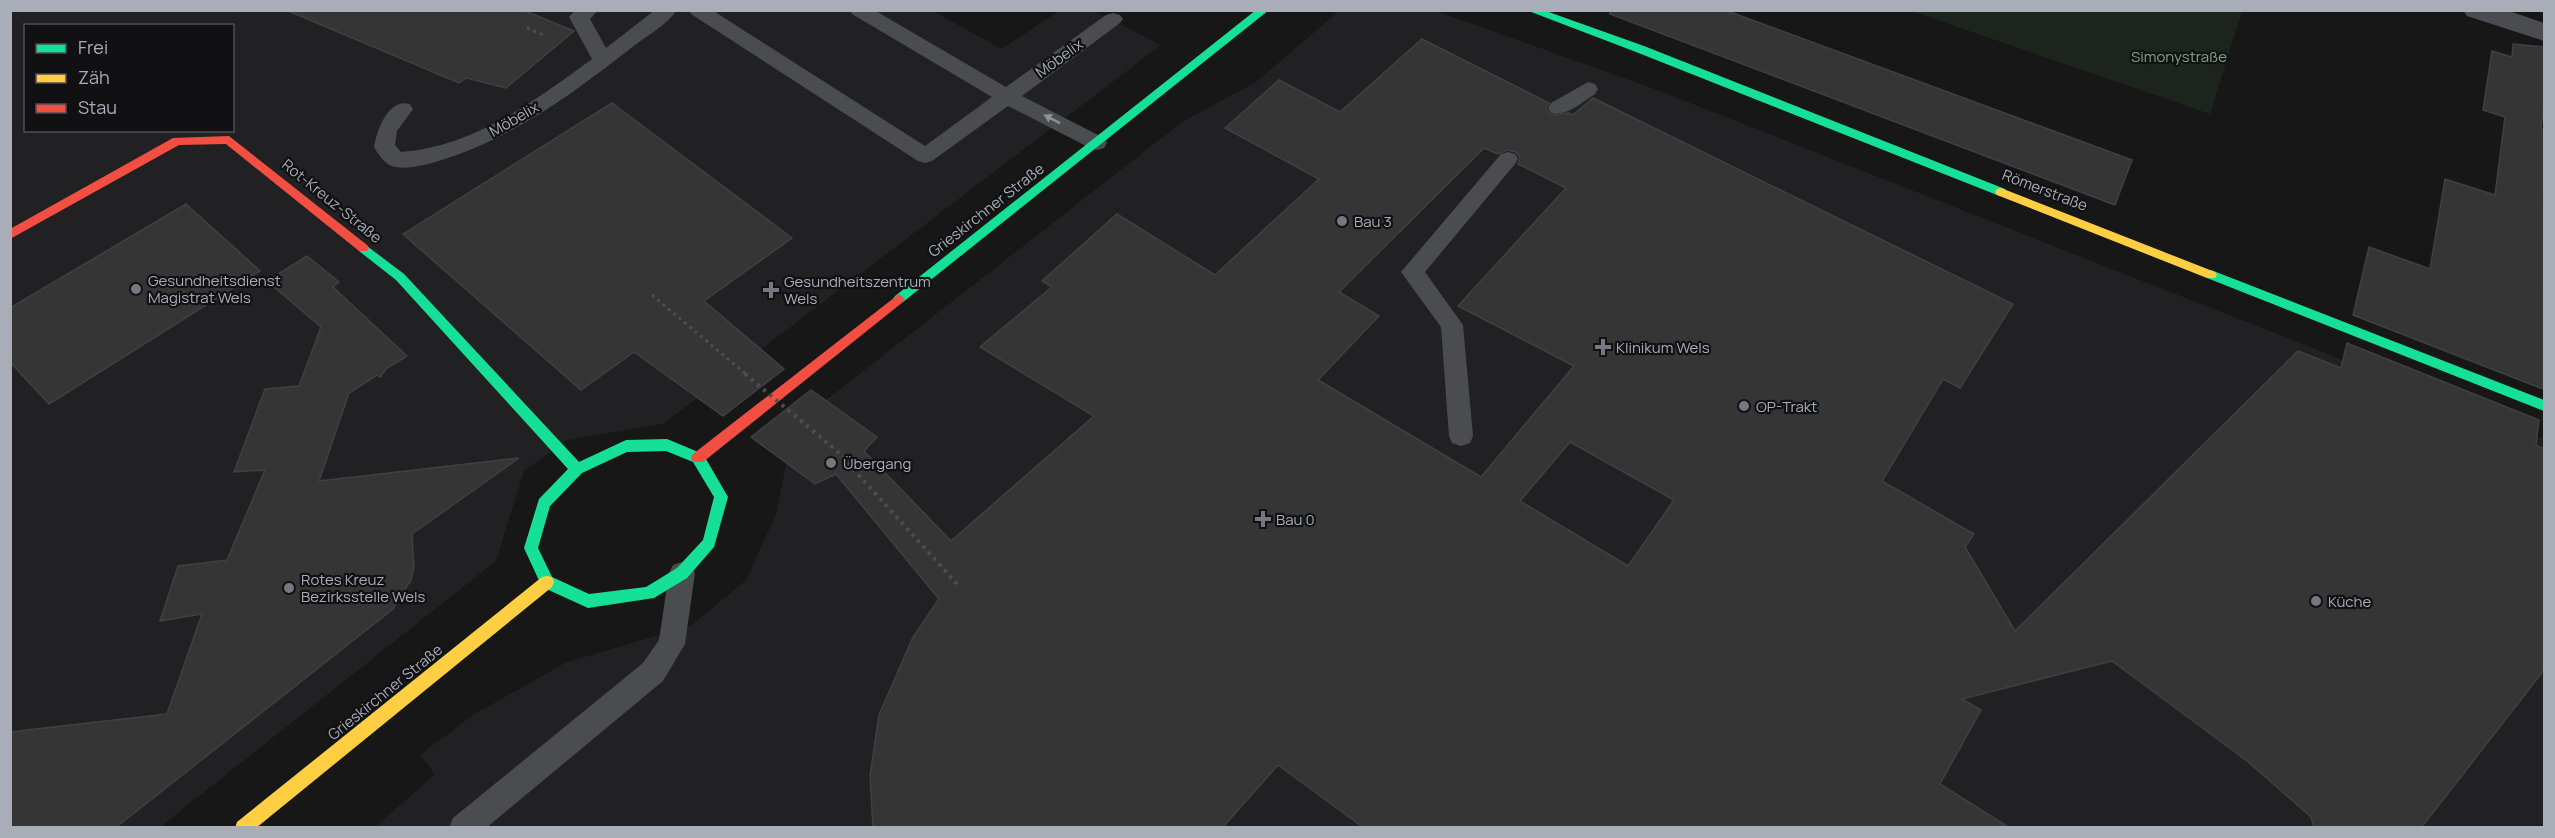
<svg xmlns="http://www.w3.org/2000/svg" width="2555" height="838" font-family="Manrope,sans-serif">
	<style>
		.built { fill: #212123; fill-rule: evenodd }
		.green { fill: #1d241e }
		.building { fill: #353536; stroke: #3f4043; stroke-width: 1.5; fill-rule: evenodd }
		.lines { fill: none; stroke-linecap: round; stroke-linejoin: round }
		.path { stroke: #4d4e52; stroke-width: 3; stroke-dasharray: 3 4; stroke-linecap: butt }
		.lane { fill: #4b4c50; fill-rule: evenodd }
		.street { fill: #4b4c50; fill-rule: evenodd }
		.fast { fill: #16e098; fill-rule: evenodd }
		.slow { fill: #ffcf43; fill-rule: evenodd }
		.jam { fill: #f24e42; fill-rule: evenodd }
		.path-bridge-far1 { stroke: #4d4e52; stroke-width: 3; stroke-dasharray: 3 4; stroke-linecap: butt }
		.path-bridge { stroke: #4d4e52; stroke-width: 4; stroke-dasharray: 3 5; stroke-linecap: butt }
		.oneway { fill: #8c9099 }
		.poi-dot { fill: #757880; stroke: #111113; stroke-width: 2 }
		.labels { text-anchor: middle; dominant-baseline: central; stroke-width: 4.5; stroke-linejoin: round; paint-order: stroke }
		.park-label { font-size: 15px; fill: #7fa381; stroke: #111113 }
		.street-label { font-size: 15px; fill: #a8adb8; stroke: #111113 }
		.poi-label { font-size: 15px; fill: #a8adb8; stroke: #111113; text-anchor: start }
	</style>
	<rect width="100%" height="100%" fill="#171717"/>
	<g class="built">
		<path d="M931,10L1002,49L1059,11L1092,10L1161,45L663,424L567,440L524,471L496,561L160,827L11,828L10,11ZM26,26H232V130H26Z"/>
		<path d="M1339,11H1436L1652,88L2544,439V827L374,828L435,774L420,755L473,715L565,663L692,625L746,580L776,514L794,425L1182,122L1256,82Z"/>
	</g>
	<path class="green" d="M1911,11H2242L2210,114Z"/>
	<g class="building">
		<path d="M286,10H523L574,31L506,88L466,78L459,83Z"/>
		<path d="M1610,10H1725L2132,160L2115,205L1610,14Z"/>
		<path d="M1422,39L1549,103L1546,109L1551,115L1569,113L1573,115L1593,98L2013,304L1960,388L1943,379L1882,481L1974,534L1965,547L2015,631L2298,351L2341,368L2347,343L2539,420L2536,445L2544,449V670L2421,828H2314L2311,817L2247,761L2112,661L1962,699L1981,710L1940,784L2010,828H1364L1278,765L1222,828H873L870,776L879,715L913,637L939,599L836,474L815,484L751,437L811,390L877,437L864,451L951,541L1094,416L980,347L1052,287L1042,281L1117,214L1215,275L1319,179L1225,128L1279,80L1340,112ZM1484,148L1498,154L1507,150L1516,152L1520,158L1518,164L1566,188L1458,306L1574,366L1481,477L1318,380L1379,316L1339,292ZM1570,442L1674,500L1628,566L1520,501Z"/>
		<path d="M2513,44L2544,47V99L2541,129L2544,130L2543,389L2353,315L2369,247L2430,269L2445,179L2495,195L2505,117L2483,110L2492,51L2512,57Z"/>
		<path d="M612,103L792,238L704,301L784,369L723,416L634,352L581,390L403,234Z"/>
		<path d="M186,204L260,271L49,404L10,362V308Z"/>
		<path d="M307,256L339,282L333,287L407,356L387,368L380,377L377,375L349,393L319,481L519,458L412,534L414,567L411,580L393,609L115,828H10V732L167,714L202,614L160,621L178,566L227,560L265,470L234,472L265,389L299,386L321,327L267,281Z"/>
	</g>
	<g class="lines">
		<path class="path" d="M527,28L546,36"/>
		<g class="lane">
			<path d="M575,10H598L590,19L606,48L655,10H677C668,24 648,35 635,45C575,92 515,137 442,160C428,164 407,171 392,166C385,164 378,154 374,147C377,130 388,98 410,104L413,109L397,131L395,145L401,152C473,147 536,100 592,59L569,17Z"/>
			<path d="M689,10H712L925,146L992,97L852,14L850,10H874L1006,87L1106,15L1113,13L1120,15L1123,19L1120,23L1022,96L1104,138L1107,143L1104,148L1097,150L1090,148L1008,106L932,161L925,163L918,161L691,14Z"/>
			<path d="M1588,82L1595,84L1598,89L1595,94C1582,102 1567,117 1551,113L1548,108L1551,103Z"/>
			<path d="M1508,152L1515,154L1518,159L1515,164L1425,272L1463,325L1473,436L1470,443L1461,446L1452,443L1449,436L1441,327L1401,272L1501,154Z"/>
			<path d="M682,562L691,565L695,573L685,644L663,681L486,828H449L453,818L643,663L659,640L669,573L673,565Z"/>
		</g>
		<path class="street" d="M2463,10H2506L2544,23V41L2467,16Z"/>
		<g class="fast">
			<path d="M1256,10H1269L903,302H895L893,299L895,296Z"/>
			<path d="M1526,10H1543L1644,46L2005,189L2007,192L2001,196L1997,195L1636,52Z"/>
			<path d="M363,243L404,274L579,462L626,440L667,439L703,454L728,497L714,547L687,578L654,598L588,608L542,587L524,548L539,499L568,469L396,280L359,251L357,248L359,245ZM666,451L693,462L714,497L703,540L677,568L646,587L589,594L552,577L538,548L550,506L582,473L627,452Z"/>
			<path d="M2211,270L2544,400V411L2207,278L2205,275L2207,272Z"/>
		</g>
		<g class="slow">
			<path d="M2001,188L2215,272L2217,275L2215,278H2207L1997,195L1995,192L1997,189Z"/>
			<path d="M547,576L552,577L554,582L552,587L256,828H235L237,822L542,577Z"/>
		</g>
		<g class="jam">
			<path d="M229,136L367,245L369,248L367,251H359L226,144L179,145L10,239V229L173,138Z"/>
			<path d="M899,294L905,299L903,302L703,462H693L691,458L693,454Z"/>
		</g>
		<path class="path-bridge-far1" d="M652,295L747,375"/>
		<path class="path-bridge" d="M745,374L837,451L957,584"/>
	</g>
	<defs><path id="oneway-solid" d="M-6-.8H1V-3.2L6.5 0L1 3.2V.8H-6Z" transform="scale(1.5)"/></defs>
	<use class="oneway" href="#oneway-solid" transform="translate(1052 119) rotate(-153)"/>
	<g class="poi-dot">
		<circle cx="1342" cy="221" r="6"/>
		<circle cx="136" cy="289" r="6"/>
		<path d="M768 281h6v6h6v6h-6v6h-6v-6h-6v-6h6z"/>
		<path d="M1600 338h6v6h6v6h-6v6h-6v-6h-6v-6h6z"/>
		<circle cx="1744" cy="406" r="6"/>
		<circle cx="831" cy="463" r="6"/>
		<path d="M1260 510h6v6h6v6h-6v6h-6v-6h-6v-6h6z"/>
		<circle cx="289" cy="588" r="6"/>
		<circle cx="2316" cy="601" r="6"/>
	</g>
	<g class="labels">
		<g class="park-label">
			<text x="2179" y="56">Simonystraße</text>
		</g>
		<g class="street-label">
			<text transform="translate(1059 58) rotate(-36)">Möbelix</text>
			<text transform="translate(514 119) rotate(-30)">Möbelix</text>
			<text transform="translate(2045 190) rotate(21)">Römerstraße</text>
			<text transform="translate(332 201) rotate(39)">Rot-Kreuz-Straße</text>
			<text transform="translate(986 210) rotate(-38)">Grieskirchner Straße</text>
			<text transform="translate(385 692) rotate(-39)">Grieskirchner Straße</text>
		</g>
		<g class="poi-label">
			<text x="1354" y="221">Bau 3</text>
			<text x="148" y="280">Gesundheitsdienst<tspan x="148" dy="17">Magistrat Wels</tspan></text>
			<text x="784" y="281">Gesundheitszentrum<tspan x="784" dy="17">Wels</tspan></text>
			<text x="1616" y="347">Klinikum Wels</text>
			<text x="1756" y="406">OP-Trakt</text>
			<text x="843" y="463">Übergang</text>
			<text x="1276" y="519">Bau 0</text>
			<text x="301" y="579">Rotes Kreuz<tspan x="301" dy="17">Bezirksstelle Wels</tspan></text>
			<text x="2328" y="601">Küche</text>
		</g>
	</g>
	<rect width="2555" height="838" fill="none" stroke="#a8adb8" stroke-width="24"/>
	<rect x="24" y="24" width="210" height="108" fill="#111113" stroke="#4d4f55" stroke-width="1.5"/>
	<rect x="36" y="44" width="30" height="9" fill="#16e098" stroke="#4d4f55" stroke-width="1.5"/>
	<text x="78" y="54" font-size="18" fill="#a8adb8">Frei</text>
	<rect x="36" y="74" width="30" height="9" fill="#ffcf43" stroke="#4d4f55" stroke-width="1.5"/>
	<text x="78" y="84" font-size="18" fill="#a8adb8">Zäh</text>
	<rect x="36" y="104" width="30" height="9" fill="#f24e42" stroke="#4d4f55" stroke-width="1.5"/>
	<text x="78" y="114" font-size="18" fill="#a8adb8">Stau</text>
</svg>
